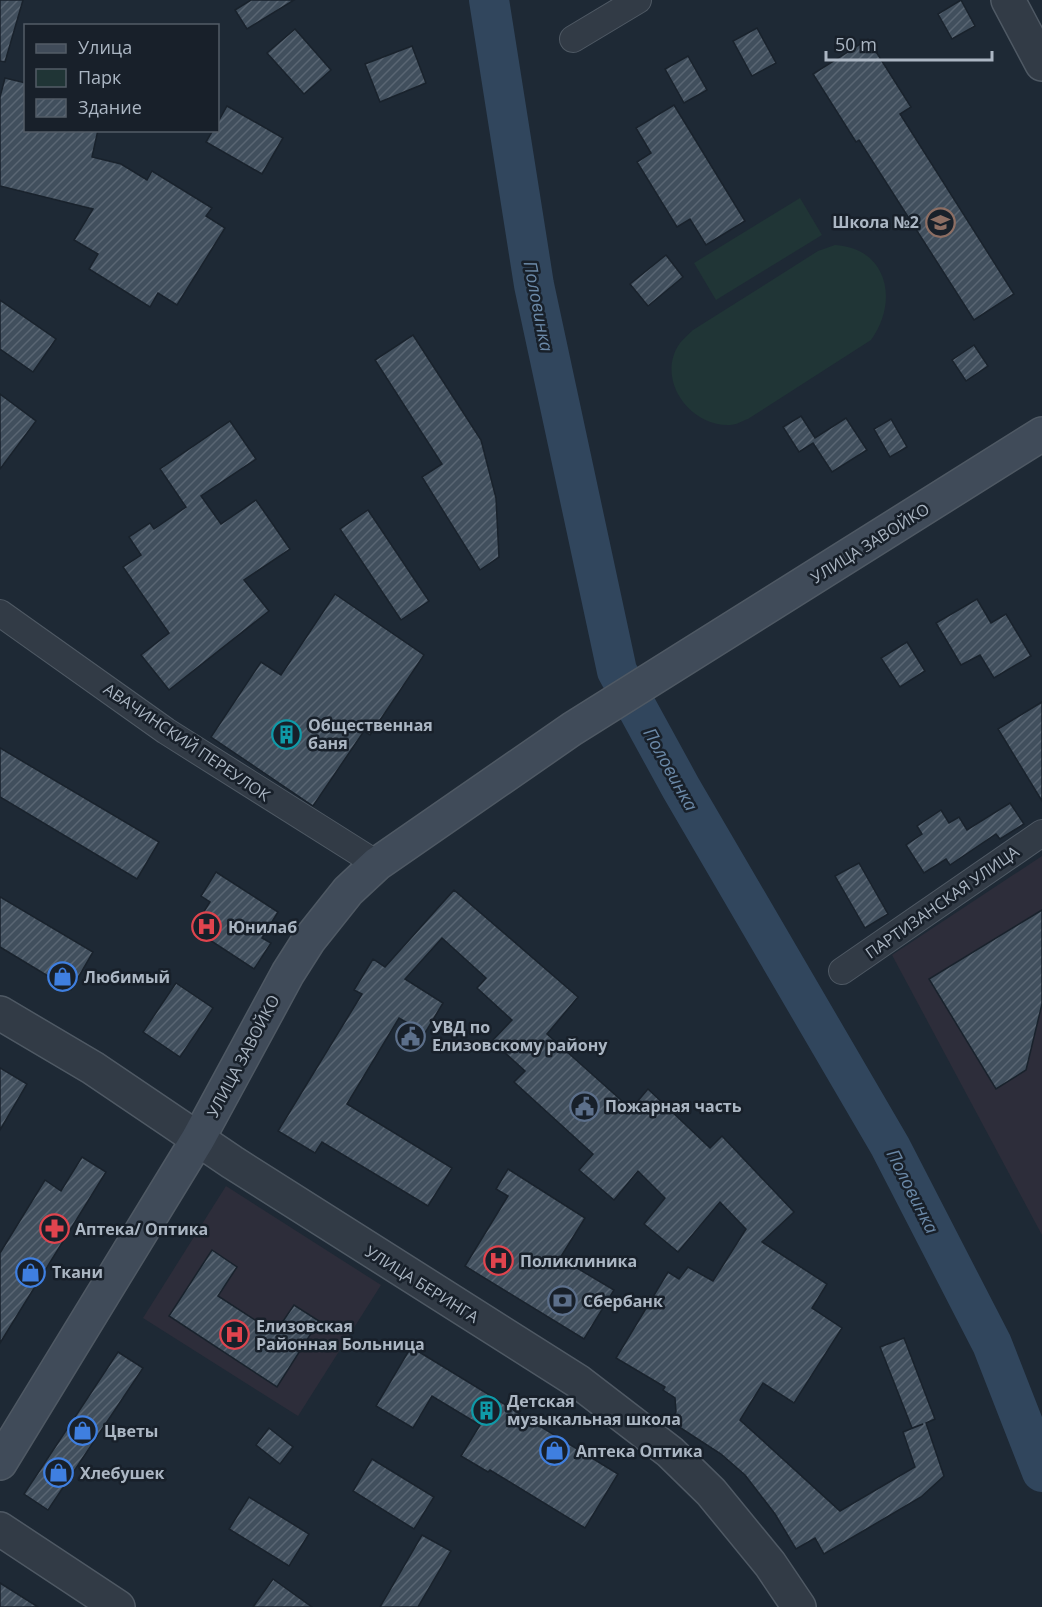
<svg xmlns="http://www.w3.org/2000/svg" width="1042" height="1607" font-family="'Open Sans',sans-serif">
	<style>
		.medical { fill: #2d2d3a }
		.green { fill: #203536 }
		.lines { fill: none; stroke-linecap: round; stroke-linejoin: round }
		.river { stroke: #31465d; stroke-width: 40 }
		.building { fill: url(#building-hatch); stroke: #19222c; stroke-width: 1.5 }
		.minor-casing { stroke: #4f5964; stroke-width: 28 }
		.tertiary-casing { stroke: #4f5964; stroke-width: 36 }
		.secondary-casing { stroke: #4f5964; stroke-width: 36 }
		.minor { stroke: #323b46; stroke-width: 26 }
		.tertiary { stroke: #323b46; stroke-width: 33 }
		.secondary { stroke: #404b59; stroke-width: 33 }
		.labels { text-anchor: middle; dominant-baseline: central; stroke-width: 5; stroke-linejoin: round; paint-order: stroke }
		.poi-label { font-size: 16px; font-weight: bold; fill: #abb6c3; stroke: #18202a; text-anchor: start }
		.street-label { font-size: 16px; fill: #abb6c3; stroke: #18202a }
		.water-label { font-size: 18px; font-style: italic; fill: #6b89a8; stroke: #18202a }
	</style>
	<defs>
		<pattern id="building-hatch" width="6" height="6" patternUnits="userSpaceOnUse" patternTransform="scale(1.5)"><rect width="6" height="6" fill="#414f5d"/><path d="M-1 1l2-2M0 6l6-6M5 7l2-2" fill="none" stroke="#5a6673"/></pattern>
	</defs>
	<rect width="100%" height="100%" fill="#1e2935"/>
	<g class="medical">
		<path d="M1042,856V1235L892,955Z"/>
		<path d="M226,1186L381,1285L298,1416L143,1318Z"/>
	</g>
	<g class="green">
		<path d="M800,198L822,235L716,300L694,263Z"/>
		<path d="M835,245C888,248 899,302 871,340L748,419C742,421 736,425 730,425C689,427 655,378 680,343C684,338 689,334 693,330L818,251Z"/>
	</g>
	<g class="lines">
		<path class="river" d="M489,0L534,285L617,671L681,788L890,1146L992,1344L1042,1472"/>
	</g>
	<g class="building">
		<path d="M0,0H23L5,62L0,61Z"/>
		<path d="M251,0H294L247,29L235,10Z"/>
		<path d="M961,0L975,26L952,39L938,14Z"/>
		<path d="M757,28L776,63L752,76L733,41Z"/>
		<path d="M295,29L331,70L304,94L267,53Z"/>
		<path d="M868,39L911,107L900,114L1014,294L974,320L859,140L856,142L813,74Z"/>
		<path d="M412,46L426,83L380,102L365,64Z"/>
		<path d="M688,56L707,90L684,103L665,69Z"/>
		<path d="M5,78L26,83V130H98L92,157L121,164L147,180L152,171L212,208L206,216L225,228L177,305L158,293L150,307L89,269L98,254L74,240L93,209L0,186V97Z"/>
		<path d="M674,105L745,221L706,245L690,219L677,227L637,162L651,153L636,128Z"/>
		<path d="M227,106L283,138L262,174L206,142L213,130H218V122Z"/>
		<path d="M666,255L683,277L648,306L630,284Z"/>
		<path d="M0,300L56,339L33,372L0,349Z"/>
		<path d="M413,335L481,440L496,498L499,557L480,570L422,477L442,464L375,360Z"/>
		<path d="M974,345L988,366L966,381L952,360Z"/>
		<path d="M0,394L36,421L0,469Z"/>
		<path d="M801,416L815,438L846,418L867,450L832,472L813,443L799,452L783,427Z"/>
		<path d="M891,419L907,447L890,457L874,429Z"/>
		<path d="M230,421L256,459L201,496L221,524L256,500L290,549L244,580L269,611L169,690L141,655L169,633L123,567L141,555L129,537L150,523L154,529L186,507L160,469Z"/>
		<path d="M368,510L429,601L401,620L340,529Z"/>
		<path d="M335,594L424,655L370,735L364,731L313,806L211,737L261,662L281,675Z"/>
		<path d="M977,599L991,623L1006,614L1031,656L994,678L980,655L961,665L936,623Z"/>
		<path d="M907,642L925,671L900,687L881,658Z"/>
		<path d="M1042,702V801L998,729Z"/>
		<path d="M0,748L159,842L137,879L0,797Z"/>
		<path d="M1010,803L1024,824L1000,839L996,834L950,865L946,859L924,873L906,845L922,834L917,826L941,810L949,823L959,817L967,830Z"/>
		<path d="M859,863L888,914L865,928L835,876Z"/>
		<path d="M216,872L278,912L262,938L271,943L254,969L193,929L210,902L201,896Z"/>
		<path d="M454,890L578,997L547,1034L631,1109L648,1089L710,1148L722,1136L794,1212L762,1242L827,1284L812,1308L842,1328L794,1403L763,1383L740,1420L840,1511L915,1467L903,1432L923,1424L912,1428L880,1347L904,1338L935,1419L926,1423L944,1476L921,1497L824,1554L815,1538L796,1549L775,1514L745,1475L721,1454L670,1421L676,1412L675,1398L663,1390L665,1387L616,1358L668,1272L679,1279L688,1267L713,1281L746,1229L720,1202L678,1252L644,1224L665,1198L638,1171L614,1200L579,1170L593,1154L514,1082L525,1071L492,1041L512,1020L477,988L486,978L442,938L405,979L443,1003L425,1033L399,1018L347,1104L452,1168L428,1206L322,1142L315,1153L278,1131L362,994L354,990L373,959L385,967Z"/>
		<path d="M0,897L93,952L71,990L0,947Z"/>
		<path d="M1042,910V1004L1026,1070L996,1089L929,979Z"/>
		<path d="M176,983L213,1008L180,1057L143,1032Z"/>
		<path d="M0,1068L27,1084L0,1130Z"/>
		<path d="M82,1157L106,1172L0,1343V1253L45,1180L61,1191Z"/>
		<path d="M508,1169L585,1218L560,1258L614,1290L584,1339L465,1266L508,1196L496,1189Z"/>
		<path d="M212,1250L237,1267L218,1296L275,1333L294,1305L319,1321L277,1387L169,1316Z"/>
		<path d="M411,1347L618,1474L585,1528L490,1470L488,1472L461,1456L480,1425L432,1396L413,1428L376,1406Z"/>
		<path d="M118,1352L143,1368L48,1510L24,1494Z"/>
		<path d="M269,1428L293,1447L280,1464L256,1445Z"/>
		<path d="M372,1459L434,1497L414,1529L353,1491Z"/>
		<path d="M249,1497L309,1534L289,1566L229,1529Z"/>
		<path d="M422,1535L451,1551L418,1607H380Z"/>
		<path d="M273,1579L312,1607H253Z"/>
		<path d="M0,1583L38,1607H0Z"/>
	</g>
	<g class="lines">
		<defs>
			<g id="minor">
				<path d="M573,39L638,0"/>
				<path d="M0,613L166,731L377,864"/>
				<path d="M842,971L1042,833"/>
			</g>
			<g id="tertiary">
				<path d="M1008,0L1042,64"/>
				<path d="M0,1013L93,1068L232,1162L579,1382L670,1452L711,1492L770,1564L799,1607"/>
				<path d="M0,1529L118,1607"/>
			</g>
			<path id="secondary" d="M0,1463L198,1139L288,973L309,940L348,891L377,864L572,729L1042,434"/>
		</defs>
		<use href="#minor" class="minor-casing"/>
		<use href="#tertiary" class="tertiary-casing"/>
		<use href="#secondary" class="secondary-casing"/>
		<use href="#minor" class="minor"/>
		<use href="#tertiary" class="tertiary"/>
		<use href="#secondary" class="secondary"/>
	</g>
	<defs>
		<symbol id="school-ring" viewBox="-11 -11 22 22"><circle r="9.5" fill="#18202a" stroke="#8d6e63" stroke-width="1.5"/><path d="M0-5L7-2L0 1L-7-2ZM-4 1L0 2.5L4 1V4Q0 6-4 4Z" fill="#8d6e63"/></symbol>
		<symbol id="building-ring" viewBox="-11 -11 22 22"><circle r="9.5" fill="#18202a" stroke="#0f9aa8" stroke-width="1.5"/><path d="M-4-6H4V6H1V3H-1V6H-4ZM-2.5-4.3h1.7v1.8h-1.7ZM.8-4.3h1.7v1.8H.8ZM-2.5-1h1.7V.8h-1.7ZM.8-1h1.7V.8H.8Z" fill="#0f9aa8"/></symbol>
		<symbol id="hospital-ring" viewBox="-11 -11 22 22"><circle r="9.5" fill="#18202a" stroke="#e0444e" stroke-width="1.5"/><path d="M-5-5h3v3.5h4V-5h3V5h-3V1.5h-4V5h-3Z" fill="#e0444e"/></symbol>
		<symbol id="shop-ring" viewBox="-11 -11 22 22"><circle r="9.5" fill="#18202a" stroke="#3f7fe0" stroke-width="1.5"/><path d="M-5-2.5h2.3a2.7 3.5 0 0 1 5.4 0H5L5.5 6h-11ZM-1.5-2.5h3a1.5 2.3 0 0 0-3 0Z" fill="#3f7fe0"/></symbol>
		<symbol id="civic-ring" viewBox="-11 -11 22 22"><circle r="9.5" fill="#18202a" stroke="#5c6f8a" stroke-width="1.5"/><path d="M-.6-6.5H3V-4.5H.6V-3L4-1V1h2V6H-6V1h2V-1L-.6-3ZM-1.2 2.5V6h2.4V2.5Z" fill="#5c6f8a"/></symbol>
		<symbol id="pharmacy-ring" viewBox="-11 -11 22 22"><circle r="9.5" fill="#18202a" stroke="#e0444e" stroke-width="1.5"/><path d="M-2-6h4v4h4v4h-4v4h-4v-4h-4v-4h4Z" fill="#e0444e"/></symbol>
		<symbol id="bank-ring" viewBox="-11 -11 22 22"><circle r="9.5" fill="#18202a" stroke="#5c6f8a" stroke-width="1.5"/><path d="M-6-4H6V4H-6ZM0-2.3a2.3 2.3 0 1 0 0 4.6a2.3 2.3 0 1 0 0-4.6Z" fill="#5c6f8a"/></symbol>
	</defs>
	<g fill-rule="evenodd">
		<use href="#school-ring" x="924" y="206" width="33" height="33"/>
		<use href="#building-ring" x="270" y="718" width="33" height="33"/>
		<use href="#hospital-ring" x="190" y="910" width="33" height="33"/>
		<use href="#shop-ring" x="46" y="960" width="33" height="33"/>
		<use href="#civic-ring" x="394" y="1020" width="33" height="33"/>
		<use href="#civic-ring" x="568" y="1090" width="33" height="33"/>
		<use href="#pharmacy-ring" x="38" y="1212" width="33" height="33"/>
		<use href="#hospital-ring" x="482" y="1244" width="33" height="33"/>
		<use href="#shop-ring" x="14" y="1256" width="33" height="33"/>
		<use href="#bank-ring" x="546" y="1284" width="33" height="33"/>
		<use href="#hospital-ring" x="218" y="1318" width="33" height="33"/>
		<use href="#building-ring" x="470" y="1394" width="33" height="33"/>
		<use href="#shop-ring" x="66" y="1414" width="33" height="33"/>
		<use href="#shop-ring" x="538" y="1434" width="33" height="33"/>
		<use href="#shop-ring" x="42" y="1456" width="33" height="33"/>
	</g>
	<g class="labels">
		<g class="poi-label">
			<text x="919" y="222" text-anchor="end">Школа №2</text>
			<text x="308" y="725">Общественная<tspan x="308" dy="18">баня</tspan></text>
			<text x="228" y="927">Юнилаб</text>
			<text x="84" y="977">Любимый</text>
			<text x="432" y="1027">УВД по<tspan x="432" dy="18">Елизовскому району</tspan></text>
			<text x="605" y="1106">Пожарная часть</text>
			<text x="75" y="1229">Аптека/ Оптика</text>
			<text x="520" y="1261">Поликлиника</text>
			<text x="52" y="1272">Ткани</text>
			<text x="583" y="1301">Сбербанк</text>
			<text x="256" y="1326">Елизовская<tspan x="256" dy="18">Районная Больница</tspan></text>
			<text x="507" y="1401">Детская<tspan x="507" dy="18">музыкальная школа</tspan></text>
			<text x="104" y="1431">Цветы</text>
			<text x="576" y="1451">Аптека Оптика</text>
			<text x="80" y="1473">Хлебушек</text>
		</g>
		<g class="street-label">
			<text transform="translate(870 543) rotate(-32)">УЛИЦА ЗАВОЙКО</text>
			<text transform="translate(187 742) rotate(34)">АВАЧИНСКИЙ ПЕРЕУЛОК</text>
			<text transform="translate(942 902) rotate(-35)">ПАРТИЗАНСКАЯ УЛИЦА</text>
			<text transform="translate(243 1056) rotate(-62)">УЛИЦА ЗАВОЙКО</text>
			<text transform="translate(422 1284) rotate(32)">УЛИЦА БЕРИНГА</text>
		</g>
		<g class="water-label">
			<text transform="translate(539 306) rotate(79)">Половинка</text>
			<text transform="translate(671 769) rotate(61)">Половинка</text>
			<text transform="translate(913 1191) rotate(63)">Половинка</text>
		</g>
	</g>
	<rect x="24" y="24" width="195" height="108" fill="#18202a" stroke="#535c67" stroke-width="1.5"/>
	<rect x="36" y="44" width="30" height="9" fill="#404b59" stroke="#535c67" stroke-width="1.5"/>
	<text x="78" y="54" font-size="18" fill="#abb6c3">Улица</text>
	<rect x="36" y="69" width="30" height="18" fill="#203536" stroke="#535c67" stroke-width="1.5"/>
	<text x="78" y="84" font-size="18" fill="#abb6c3">Парк</text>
	<rect x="36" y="99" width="30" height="18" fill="url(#building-hatch)" stroke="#535c67" stroke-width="1.5"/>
	<text x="78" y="114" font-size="18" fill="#abb6c3">Здание</text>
	<path d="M826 51v9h166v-9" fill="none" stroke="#abb6c3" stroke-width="3"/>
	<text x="835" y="51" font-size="18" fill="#abb6c3" stroke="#18202a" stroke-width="4.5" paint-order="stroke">50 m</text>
</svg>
